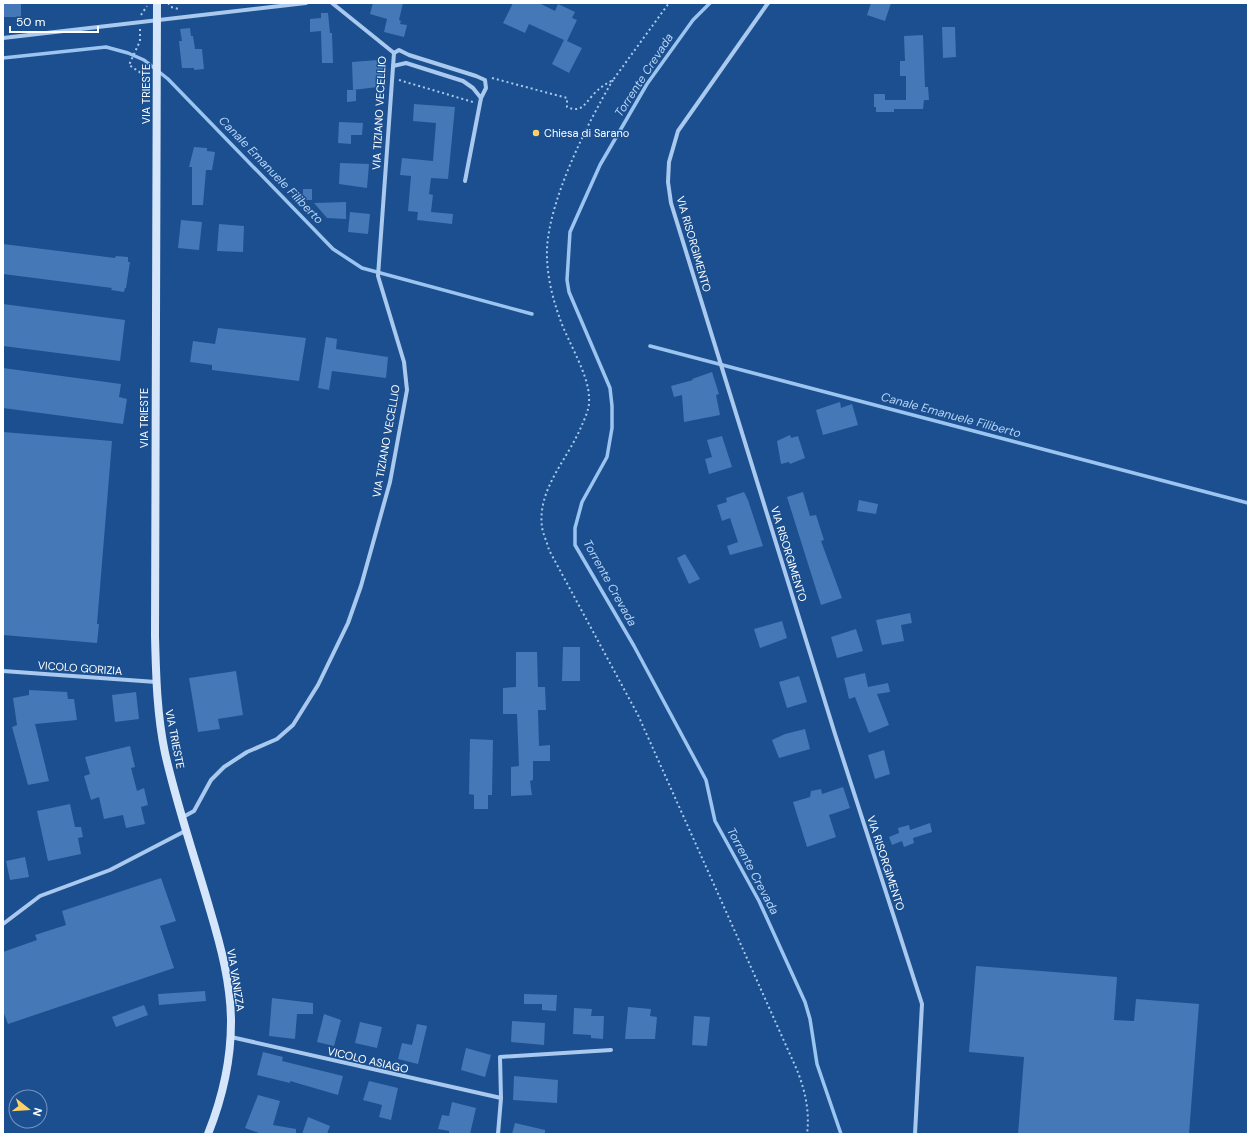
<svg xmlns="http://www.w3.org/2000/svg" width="1251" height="1137" font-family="'DM Sans',sans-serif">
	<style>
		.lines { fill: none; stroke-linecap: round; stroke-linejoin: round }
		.stream { stroke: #9cc4f0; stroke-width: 3.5 }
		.building { fill: #4478b7 }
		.path { stroke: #a9c9ee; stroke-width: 2; stroke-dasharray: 2 3; stroke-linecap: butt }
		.street { stroke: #a9c9ee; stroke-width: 4 }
		.secondary { stroke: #d6e6fa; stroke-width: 8 }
		.poi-dot { fill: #ffd166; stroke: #1b4f8f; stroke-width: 1.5 }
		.labels { text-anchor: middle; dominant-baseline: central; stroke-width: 3; stroke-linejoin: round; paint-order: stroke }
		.street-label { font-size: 11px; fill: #fff; stroke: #1b4f8f }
		.poi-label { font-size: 11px; fill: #fff; stroke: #1b4f8f; text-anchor: start }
		.water-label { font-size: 12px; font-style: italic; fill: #b5d3f5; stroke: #1b4f8f }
	</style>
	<rect width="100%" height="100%" fill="#1b4f8f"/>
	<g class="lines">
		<g class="stream">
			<path d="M710,3L693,20L647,84L600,165L570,232L567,280L569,292L610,388L612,406V428L607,457L582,502L575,528V545L634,646L706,780L715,821L759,901L805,1002L810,1019L817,1064L841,1134"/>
			<path d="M3,58L106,47L128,53L144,60L168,79L333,249L362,268L532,314"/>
			<path d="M650,346L1248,503"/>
		</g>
	</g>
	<g class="building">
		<rect x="3" y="3" width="18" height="14"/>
		<path d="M373,3H403L399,20L401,21L400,24L407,25L404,37L384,32L387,19L370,14Z"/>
		<path d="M513,3H539L555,11L558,4L575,12L572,18L577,20L567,41L582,48L569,73L552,64L564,40L529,24L525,33L503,23Z"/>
		<path d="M871,3H891L885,21L867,15Z"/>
		<path d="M321,13H328L330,33H332L333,63H322L321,31L310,32V19L321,18Z"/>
		<path d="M942,27H955L956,57L943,58Z"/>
		<path d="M190,28L191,36H193L195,49H202L204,69L194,70V68H182L179,41H182L180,29Z"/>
		<path d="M923,35L925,87H928L929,100H924L923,109H894V112H876V107H874V94H885V100H906V76H900V61H905L904,36Z"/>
		<path d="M378,60V62H385L386,86L353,90L352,62Z"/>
		<path d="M347,90H356V101L347,102Z"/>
		<path d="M414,104L455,107L448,179L431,178L429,194L433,195L431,212L453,214L452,224L417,220L418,212L408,211L411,176L400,175L402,158L433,161L436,123L413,121Z"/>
		<path d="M339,122L363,123L362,135H351V144L338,143Z"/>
		<path d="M194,147L207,148V151L215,152L212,170H206L203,205H192V167H189Z"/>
		<path d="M340,163L369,164L367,188L339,184Z"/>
		<rect x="303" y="189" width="9" height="11"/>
		<path d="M346,202V219L327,218L314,203Z"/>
		<path d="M350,212L370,214L368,234L348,232Z"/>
		<path d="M181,220L202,222L199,250L178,248Z"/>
		<path d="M219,224L244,226L243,252L217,251Z"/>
		<path d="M3,244L115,258L116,256L128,257V262H130L126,288H125L124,292L111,290L112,288L3,274Z"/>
		<path d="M3,304L125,320L120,361L3,346Z"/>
		<path d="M218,328L306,338L299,381L212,370V365L190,362L193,341L215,344Z"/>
		<path d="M326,337L337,339L336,349L388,357L386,378L332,371L329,390L318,388Z"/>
		<path d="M3,368L121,384L119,397L127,399L123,424L3,408Z"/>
		<path d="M712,372L719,394L716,395L720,415L684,422L682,395L674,397L671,386L693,380L692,379Z"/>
		<path d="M840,402L841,408L852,404L858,425L823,435L816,410Z"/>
		<path d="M3,432L112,441L97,624H99L97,643L3,635Z"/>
		<path d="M790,435L791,438L798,436L805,458L790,464L789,462L781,464L777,441Z"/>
		<path d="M722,436L732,467L709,474L705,459L712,457L707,440Z"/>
		<path d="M744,492L748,500L763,546L730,555L727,546L738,542L730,518L722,521L717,505L727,502L726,498Z"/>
		<path d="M803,492L810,516L816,515L824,540L821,541L842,598L821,605L787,497Z"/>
		<path d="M859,500L878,504L876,514L857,511Z"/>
		<path d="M685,554L700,579L689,584L677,558Z"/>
		<path d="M910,613L912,623L901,625L904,641L882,645L876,620Z"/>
		<path d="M782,621L787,638L760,648L754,629Z"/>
		<path d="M856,629L863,651L837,658L831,637Z"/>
		<path d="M563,647H580V681H562Z"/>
		<path d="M516,652H537L538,687H545L546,710H538L539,746L550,745V761H533V780L530,781L532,795L511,796V767L519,766L517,714H503V688L516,687Z"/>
		<path d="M236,671L243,715L218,719L220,729L198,732L189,678Z"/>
		<path d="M865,673L868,687L888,683L890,692L877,694L889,725L869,733L855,697L849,699L844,678Z"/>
		<path d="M799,676L807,702L787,708L779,682Z"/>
		<path d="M29,690L67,692L68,699H74L77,720L35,724L49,781L28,785L12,727L17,725L13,698L29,695Z"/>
		<path d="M136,692L139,719L115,722L112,695Z"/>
		<path d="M805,729L810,749L779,758L772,740L785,734Z"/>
		<path d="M470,739L493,740L492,795H488V809H474V795L469,794Z"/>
		<path d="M130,746L135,767L131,768L137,791L144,788L148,805L141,807L145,824L126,828L123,815L104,819L99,797L91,800L84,776L90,774L85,757Z"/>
		<path d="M884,750L890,774L875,779L868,755Z"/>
		<path d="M843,787L850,808L829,815L836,837L807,847L793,802L810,797L811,791L821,789L822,794Z"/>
		<path d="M70,804L75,827H81L83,837L78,838L81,854L48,861L37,811Z"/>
		<path d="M930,823L932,832L913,838L914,843L904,847L902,841L892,845L889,837L899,833L898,828L909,825L910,830Z"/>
		<path d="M25,857L29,877L10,880L6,861Z"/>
		<path d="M161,878L176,921L160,926L174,968L8,1024L3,1011V952L37,940L35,935L66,925L62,911Z"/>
		<path d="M976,966L1117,977L1114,1020L1134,1021L1136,999L1199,1004L1189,1134H1018L1024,1057L969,1052Z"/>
		<path d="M205,991L206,1001L159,1005L158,994Z"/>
		<path d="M524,994L557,995L556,1011L542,1010V1004H524Z"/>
		<path d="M272,998L313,1003V1014H297L295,1039L269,1036Z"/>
		<path d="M144,1005L148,1015L116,1027L112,1017Z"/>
		<path d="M628,1007L651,1009L650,1016L657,1017L655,1039H625Z"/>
		<path d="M574,1008L592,1009L591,1016H604L603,1039L591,1038V1035L573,1034Z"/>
		<path d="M324,1014L341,1020L334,1046L317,1042Z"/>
		<path d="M694,1016L710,1017L707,1046L692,1045Z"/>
		<path d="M512,1021L545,1023L544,1045L511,1042Z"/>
		<path d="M360,1022L382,1027L377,1048L355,1043Z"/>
		<path d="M417,1024L427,1026L418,1064L398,1059L402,1043L412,1045Z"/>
		<path d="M466,1048L491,1055L485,1077L461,1070Z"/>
		<path d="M263,1052L283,1057L282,1061L343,1076L338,1095L290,1081V1083L257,1075Z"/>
		<path d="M514,1076L558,1080L557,1103L513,1100Z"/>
		<path d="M369,1081L398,1088L391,1120L379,1117L382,1105L363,1100Z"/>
		<path d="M258,1095L280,1101L273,1125L296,1129V1134H262L245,1128Z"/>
		<path d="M452,1102L476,1108L470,1134H449V1131L438,1129L442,1115L449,1116Z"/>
		<path d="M308,1117L330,1126L327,1134H302Z"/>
		<path d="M515,1123L545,1130V1134H512Z"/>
	</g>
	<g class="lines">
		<g class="path">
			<path d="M168,3L171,7L179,9"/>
			<path d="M141,15L147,6"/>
			<path d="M140,29V41L129,65L147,77"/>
			<path d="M492,78L567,98V107C581,113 584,105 592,96C598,89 605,84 613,80L669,3"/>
			<path d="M399,80L473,102"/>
			<path d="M613,80C587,124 550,198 547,248C546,272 552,297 560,319C568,342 589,375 589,398C590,408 585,418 581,427C568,459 537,489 542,527C543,534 547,542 549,550L638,715L797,1070C805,1090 810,1112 807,1134"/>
		</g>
		<g class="street">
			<path d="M768,3L678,131L669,162L668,182L671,203L835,734L922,1004L915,1134"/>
			<path d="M3,38L306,3"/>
			<path d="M393,66L406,63L463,81L473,88L481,98L486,88L485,80L476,76L409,55L399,50L394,53"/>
			<path d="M465,181L481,98"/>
			<path d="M3,671L156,682"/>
			<path d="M183,817L194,811L211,780L224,767L247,752L277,739L293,725L318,685L348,623L361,586L390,482L407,390L404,362L378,276L394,53L332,3"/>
			<path d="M3,924L40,896L110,870L187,830"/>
			<path d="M231,1037L501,1098L498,1134"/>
			<path d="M501,1098L500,1057L611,1050"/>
		</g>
		<path class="secondary" d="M157,3L155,636C156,676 157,715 165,753C177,806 195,858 210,910C221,947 231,984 231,1022C231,1060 222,1099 208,1134"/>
	</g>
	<circle class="poi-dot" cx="536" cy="133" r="4"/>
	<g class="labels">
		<g class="street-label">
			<text transform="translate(146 94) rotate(-90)">VIA TRIESTE</text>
			<text transform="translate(379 113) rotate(-87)">VIA TIZIANO VECELLIO</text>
			<text transform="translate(694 244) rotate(74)">VIA RISORGIMENTO</text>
			<text transform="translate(144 418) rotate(-90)">VIA TRIESTE</text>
			<text transform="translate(386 441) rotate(-80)">VIA TIZIANO VECELLIO</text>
			<text transform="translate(789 554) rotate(73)">VIA RISORGIMENTO</text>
			<text transform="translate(80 668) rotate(4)">VICOLO GORIZIA</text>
			<text transform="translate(175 739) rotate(79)">VIA TRIESTE</text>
			<text transform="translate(886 863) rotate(72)">VIA RISORGIMENTO</text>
			<text transform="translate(236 980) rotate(81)">VIA VANIZZA</text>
			<text transform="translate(368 1060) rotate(13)">VICOLO ASIAGO</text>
		</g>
		<g class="poi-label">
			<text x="544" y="133">Chiesa di Sarano</text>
		</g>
		<g class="water-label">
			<text transform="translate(644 75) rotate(-57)">Torrente Crevada</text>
			<text transform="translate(271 170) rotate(46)">Canale Emanuele Filiberto</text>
			<text transform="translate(951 415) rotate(15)">Canale Emanuele Filiberto</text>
			<text transform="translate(610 583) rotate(61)">Torrente Crevada</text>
			<text transform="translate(753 871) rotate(62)">Torrente Crevada</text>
		</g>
	</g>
	<rect width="1251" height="1137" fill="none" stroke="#ffffff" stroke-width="8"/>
	<g transform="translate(28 1109) rotate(107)"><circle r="19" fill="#1b4f8f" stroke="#7695bc"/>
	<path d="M0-3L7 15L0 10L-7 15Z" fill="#ffd166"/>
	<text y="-6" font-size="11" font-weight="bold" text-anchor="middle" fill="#ffffff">N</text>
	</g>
	<path d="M10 26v6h88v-6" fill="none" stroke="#ffffff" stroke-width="2"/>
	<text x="16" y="26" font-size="12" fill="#ffffff" stroke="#1b4f8f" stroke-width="3" paint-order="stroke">50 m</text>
</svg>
